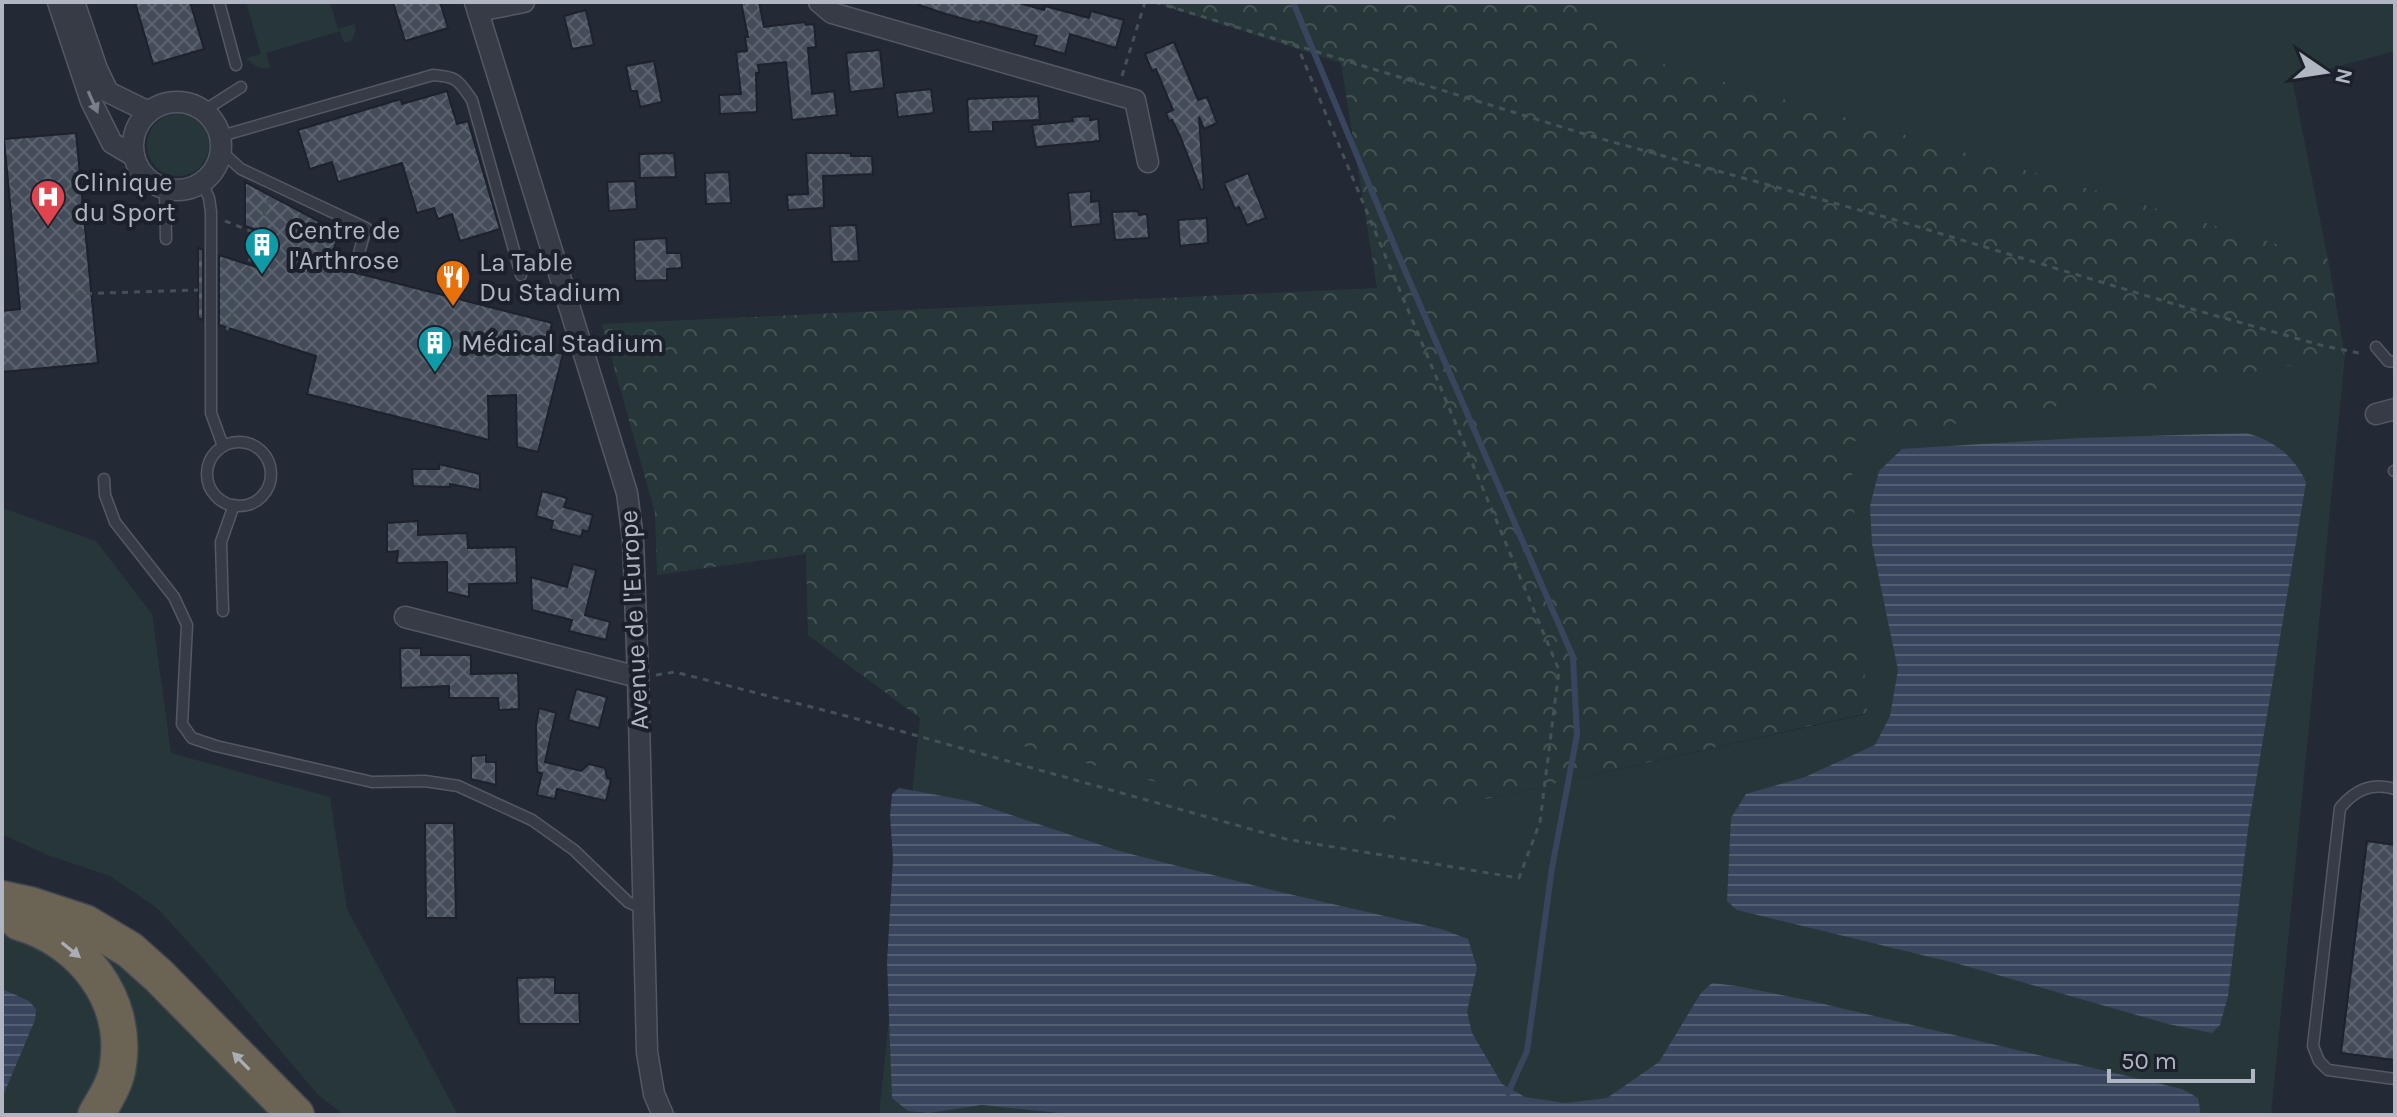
<svg xmlns="http://www.w3.org/2000/svg" width="2397" height="1117" font-family="Karla,sans-serif">
	<style>
		.grass { fill: #273739 }
		.forest { fill: url(#forest-crowns) }
		.water { fill: url(#water-rules) }
		.lines { fill: none; stroke-linecap: round; stroke-linejoin: round }
		.stream { stroke: #39455d; stroke-width: 6 }
		.building { fill: url(#building-cross-hatch); stroke: #1d222c; stroke-width: 2 }
		.lane-casing { stroke: #535964; stroke-width: 13 }
		.street-casing { stroke: #535964; stroke-width: 23 }
		.highway-casing { stroke: #404650; stroke-width: 39 }
		.path { stroke: #445256; stroke-width: 3; stroke-dasharray: 6 6; stroke-linecap: butt }
		.lane { stroke: #363b46; stroke-width: 10 }
		.street { stroke: #363b46; stroke-width: 20 }
		.highway { stroke: #6b6454; stroke-width: 36 }
		.oneway { fill: #797f8a }
		.oneway2 { fill: #a9aeb7 }
		.labels { text-anchor: middle; dominant-baseline: central; stroke-width: 8; stroke-linejoin: round; paint-order: stroke }
		.poi-label { font-size: 26px; fill: #b0b6c2; stroke: #1b202a; text-anchor: start }
		.street-label { font-size: 26px; fill: #b0b6c2; stroke: #1b202a }
	</style>
	<defs>
		<pattern id="forest-crowns" width="20" height="18" patternUnits="userSpaceOnUse" patternTransform="scale(2)"><rect width="20" height="18" fill="#273739"/><path d="M2 6a3 3 0 1 1 6 0M12 15a3 3 0 1 1 6 0" fill="none" stroke="#445254"/></pattern>
		<pattern id="water-rules" width="6" height="5" patternUnits="userSpaceOnUse" patternTransform="scale(2)"><rect width="6" height="5" fill="#39455d"/><path d="M0 2.5h6" fill="none" stroke="#535e73"/></pattern>
		<pattern id="building-cross-hatch" width="8" height="8" patternUnits="userSpaceOnUse" patternTransform="scale(2)"><rect width="8" height="8" fill="#444c5a"/><path d="M0 0l8 8M0 8l8-8" fill="none" stroke="#5c6470"/></pattern>
	</defs>
	<rect width="100%" height="100%" fill="#232935"/>
	<g class="grass">
		<path d="M246,2H330L338,29L354,24L356,30L352,40L344,43L340,31L266,53L270,67C259,70 254,65 246,58L261,54Z"/>
		<path d="M1586,2H2395V51L2292,79L2328,259L1650,60Z"/>
		<circle cx="178" cy="145" r="31"/>
		<path d="M2345,356L2271,1115H879L920,718L1340,832L1866,714L1849,442Z"/>
		<path d="M2,508L96,541L152,614L171,753L330,797L347,909L458,1115H345L318,1095L201,956L157,908L110,876L45,854L2,834Z"/>
		<path d="M2,929L50,951L99,1001L106,1065L79,1115H2Z"/>
		<path d="M75,930L104,944L284,1115H110L119,1101Z"/>
	</g>
	<path class="forest" d="M1153,2H1586L1650,60L2328,259L2345,356L1850,442L1867,713L1340,832L920,718L808,635L806,554L657,575L655,513L602,324L1377,288L1341,63Z"/>
	<g class="water">
		<path d="M2247,433C2274,441 2294,456 2306,482L2248,829L2228,996L2220,1025L2212,1033L2168,1024L1959,964L1737,910L1727,901L1731,818L1746,794L1805,777L1875,745L1890,716L1898,670L1872,544L1870,506L1879,471L1902,449L2080,438Z"/>
		<path d="M899,788L969,801L1119,851L1276,891L1441,929L1468,939L1477,968L1467,1011L1472,1033L1502,1084L1525,1097L1565,1103L1607,1098L1659,1062L1701,993L1712,983L1737,986L1811,1001L2182,1089L2198,1098L2201,1115H1080L982,1105L929,1113L908,1111L892,1098L887,962L893,859L890,816L892,794Z"/>
		<path d="M2,989L29,1001L36,1009L35,1020L2,1098Z"/>
	</g>
	<g class="lines">
		<path class="stream" d="M1293,2L1400,259L1573,657L1577,735L1552,868L1527,1051L1508,1093"/>
	</g>
	<g class="building">
		<path d="M135,2H190L204,49L153,64Z"/>
		<path d="M393,2H440L448,28L405,41Z"/>
		<path d="M741,2H759L764,27L805,22L806,25L814,24L816,47L808,48L812,94L834,91L837,115L792,120L786,62L758,65L759,73H756L757,112L720,114L719,95L741,94L736,52L747,51L745,37H748Z"/>
		<path d="M920,2H1015L1044,10L1045,6L1089,18L1091,11L1124,20L1116,48L1070,34L1065,54L1034,45L1037,36L980,21L979,23L946,14L919,5Z"/>
		<path d="M586,10L594,45L572,49L564,16Z"/>
		<path d="M1174,42L1198,100L1207,97L1217,123L1204,129L1199,117L1204,189L1201,190L1180,136L1172,120L1169,121L1166,113L1173,110L1156,69L1152,71L1145,54Z"/>
		<path d="M880,50L884,88L850,92L846,53Z"/>
		<path d="M654,61L662,102L640,107L637,91H631L626,66Z"/>
		<path d="M931,89L934,113L898,117L895,93Z"/>
		<path d="M447,91L457,124L468,121L500,229L460,241L452,214L438,219L434,208L417,213L402,163L338,182L332,162L310,169L298,130L401,99L402,104Z"/>
		<path d="M1038,96L1040,120L993,122V131L969,132L967,99Z"/>
		<path d="M1090,116V120L1098,119L1100,141L1036,147L1032,125L1073,121L1072,117Z"/>
		<path d="M76,133L98,363L2,372V311L20,309L4,139Z"/>
		<path d="M674,153L676,177L640,178L639,154Z"/>
		<path d="M806,153H851V156H872L873,174L823,176L824,208L788,210L787,195L808,194Z"/>
		<path d="M729,172L731,203L706,204L705,173Z"/>
		<path d="M1248,173L1266,218L1247,225L1239,207L1235,209L1224,183Z"/>
		<path d="M635,181L637,209L609,211L607,182Z"/>
		<path d="M245,182L339,232L329,266L552,323L545,350L563,354L538,452L517,447L516,395L488,396L489,440L307,394L316,356L219,325V255L256,267L266,233L245,226Z"/>
		<path d="M1091,191V202L1099,201L1101,224L1071,227L1068,193Z"/>
		<path d="M1138,211L1139,215L1147,214L1149,238L1115,240L1112,212Z"/>
		<path d="M1207,218L1208,243L1180,246L1178,220Z"/>
		<path d="M856,225L859,261L832,262L830,226Z"/>
		<path d="M666,238L667,253H681L682,268L667,269V280L635,281L634,240Z"/>
		<path d="M198,248L203,250V320L198,318Z"/>
		<path d="M439,464L480,474V490L450,484V487L413,486L412,469H439Z"/>
		<path d="M542,491L567,498L564,507L593,515L588,532L583,530L581,537L551,529L553,521L536,516Z"/>
		<path d="M418,521V535L467,533L468,548L516,547L517,583L469,584V597L447,592V562L397,563L398,551L387,552V523Z"/>
		<path d="M573,564L596,570L585,615L610,622L606,640L569,631L572,620L532,610L531,577L567,587Z"/>
		<path d="M400,648H421V655H471V674L518,673L519,709L499,710L498,698H449V686L401,688Z"/>
		<path d="M576,689L607,697L599,728L568,720Z"/>
		<path d="M539,708L556,713L545,762L581,771L589,764L605,768L607,778L611,779L606,801L557,789L555,799L537,795L542,773L537,772L536,725Z"/>
		<path d="M486,755V762H496V785L471,779V756Z"/>
		<path d="M425,823H454L456,918H426Z"/>
		<path d="M2367,841L2395,845V1060L2341,1053Z"/>
		<path d="M555,977V993H579L580,1024H519L517,978Z"/>
	</g>
	<g class="lines">
		<defs>
			<g id="lane">
				<path d="M219,2L236,65"/>
				<path d="M205,110L241,87"/>
				<path d="M221,136L433,75C458,77 458,80 472,100L521,275"/>
				<path d="M221,151L241,169L366,228L356,264"/>
				<path d="M202,182L209,198L211,212V413L223,446"/>
				<path d="M165,188L166,239"/>
				<path d="M2376,347L2388,361L2395,362"/>
				<circle cx="239" cy="474" r="32"/>
				<path d="M2394,471H2395"/>
				<path d="M104,479L105,495L115,522L174,597L187,625L182,724L192,738L216,746L372,782L425,781L458,786L532,820L574,850L628,902L643,909"/>
				<path d="M223,611L221,542L234,505"/>
				<path d="M2395,789C2371,782 2355,790 2340,808L2313,1046L2319,1061L2328,1070L2395,1079"/>
			</g>
			<g id="street">
				<path d="M58,2L91,101L112,143L134,156"/>
				<path d="M74,2L97,69L108,92L149,112"/>
				<path d="M475,2L627,493L633,539L638,677L647,1052L654,1094L663,1115"/>
				<path d="M819,2L832,13L1135,100L1148,162"/>
				<path d="M478,11L524,2"/>
				<circle cx="177" cy="146" r="44"/>
				<path d="M2376,414L2395,409"/>
				<path d="M405,617L638,677"/>
			</g>
			<g id="highway">
				<path d="M2,899L30,905L85,923L130,950L159,976L296,1115"/>
				<path d="M19,922C81,940 128,998 118,1065C116,1083 105,1099 96,1115"/>
			</g>
		</defs>
		<use href="#lane" class="lane-casing"/>
		<use href="#street" class="street-casing"/>
		<use href="#highway" class="highway-casing"/>
		<g class="path">
			<path d="M1155,2L1591,136L1892,219L2174,304L2324,346L2359,353L2364,351"/>
			<path d="M1122,76L1145,2"/>
			<path d="M225,221L265,237"/>
			<path d="M74,294L198,290"/>
			<path d="M227,330L269,200"/>
			<path d="M656,675L675,672L850,717L1286,839L1519,878L1540,822L1559,670L1297,45"/>
		</g>
		<use href="#lane" class="lane"/>
		<use href="#street" class="street"/>
		<use href="#highway" class="highway"/>
	</g>
	<defs><path id="oneway-solid" d="M-6-.8H1V-3.2L6.5 0L1 3.2V.8H-6Z" transform="scale(2)"/></defs>
	<use class="oneway" href="#oneway-solid" transform="translate(93 102) rotate(66)"/>
	<g class="oneway2">
		<use href="#oneway-solid" transform="translate(71 950) rotate(39)"/>
		<use href="#oneway-solid" transform="translate(241 1061) rotate(-134)"/>
	</g>
	<defs>
		<symbol id="hospital-pin" viewBox="-11 -11 22 30"><path d="M0 17L-7.5 6A9.5 9.5 0 1 1 7.5 6Z" fill="#e0444e" stroke="#1b202a"/><path d="M-5-5h3v3.5h4V-5h3V5h-3V1.5h-4V5h-3Z" fill="#fff"/></symbol>
		<symbol id="building-pin" viewBox="-11 -11 22 30"><path d="M0 17L-7.5 6A9.5 9.5 0 1 1 7.5 6Z" fill="#0f9aa8" stroke="#1b202a"/><path d="M-4-6H4V6H1V3H-1V6H-4ZM-2.5-4.3h1.7v1.8h-1.7ZM.8-4.3h1.7v1.8H.8ZM-2.5-1h1.7V.8h-1.7ZM.8-1h1.7V.8H.8Z" fill="#fff"/></symbol>
		<symbol id="restaurant-pin" viewBox="-11 -11 22 30"><path d="M0 17L-7.5 6A9.5 9.5 0 1 1 7.5 6Z" fill="#e8710a" stroke="#1b202a"/><path d="M-5-6h1v4h1v-4h1v4h1v-4h1v5L-1.5 .5V6h-2V.5L-5-1ZM5-6V6H3V1.5H1.5Q1.5-4 5-6Z" fill="#fff"/></symbol>
	</defs>
	<g fill-rule="evenodd">
		<use href="#hospital-pin" x="28" y="177" width="40" height="54"/>
		<use href="#building-pin" x="242" y="225" width="40" height="54"/>
		<use href="#restaurant-pin" x="433" y="257" width="40" height="54"/>
		<use href="#building-pin" x="415" y="323" width="40" height="54"/>
	</g>
	<g class="labels">
		<g class="poi-label">
			<text x="74" y="182">Clinique<tspan x="74" dy="30">du Sport</tspan></text>
			<text x="288" y="230">Centre de<tspan x="288" dy="30">l'Arthrose</tspan></text>
			<text x="479" y="262">La Table<tspan x="479" dy="30">Du Stadium</tspan></text>
			<text x="461" y="343">Médical Stadium</text>
		</g>
		<g class="street-label">
			<text transform="translate(634 620) rotate(-93)">Avenue de l'Europe</text>
		</g>
	</g>
	<rect width="2397" height="1117" fill="none" stroke="#b0b6c2" stroke-width="8"/>
	<g transform="translate(2325 72) rotate(103)" stroke="#1b202a" stroke-width="6" paint-order="stroke">
	<path d="M0-6L14 30L0 20L-14 30Z" fill="#b0b6c2"/>
	<text y="-12" font-size="22" font-weight="bold" text-anchor="middle" fill="#b0b6c2">N</text>
	</g>
	<path d="M2109 1069v12h144v-12" fill="none" stroke="#b0b6c2" stroke-width="4"/>
	<text x="2121" y="1069" font-size="24" fill="#b0b6c2" stroke="#1b202a" stroke-width="6" paint-order="stroke">50 m</text>
</svg>
